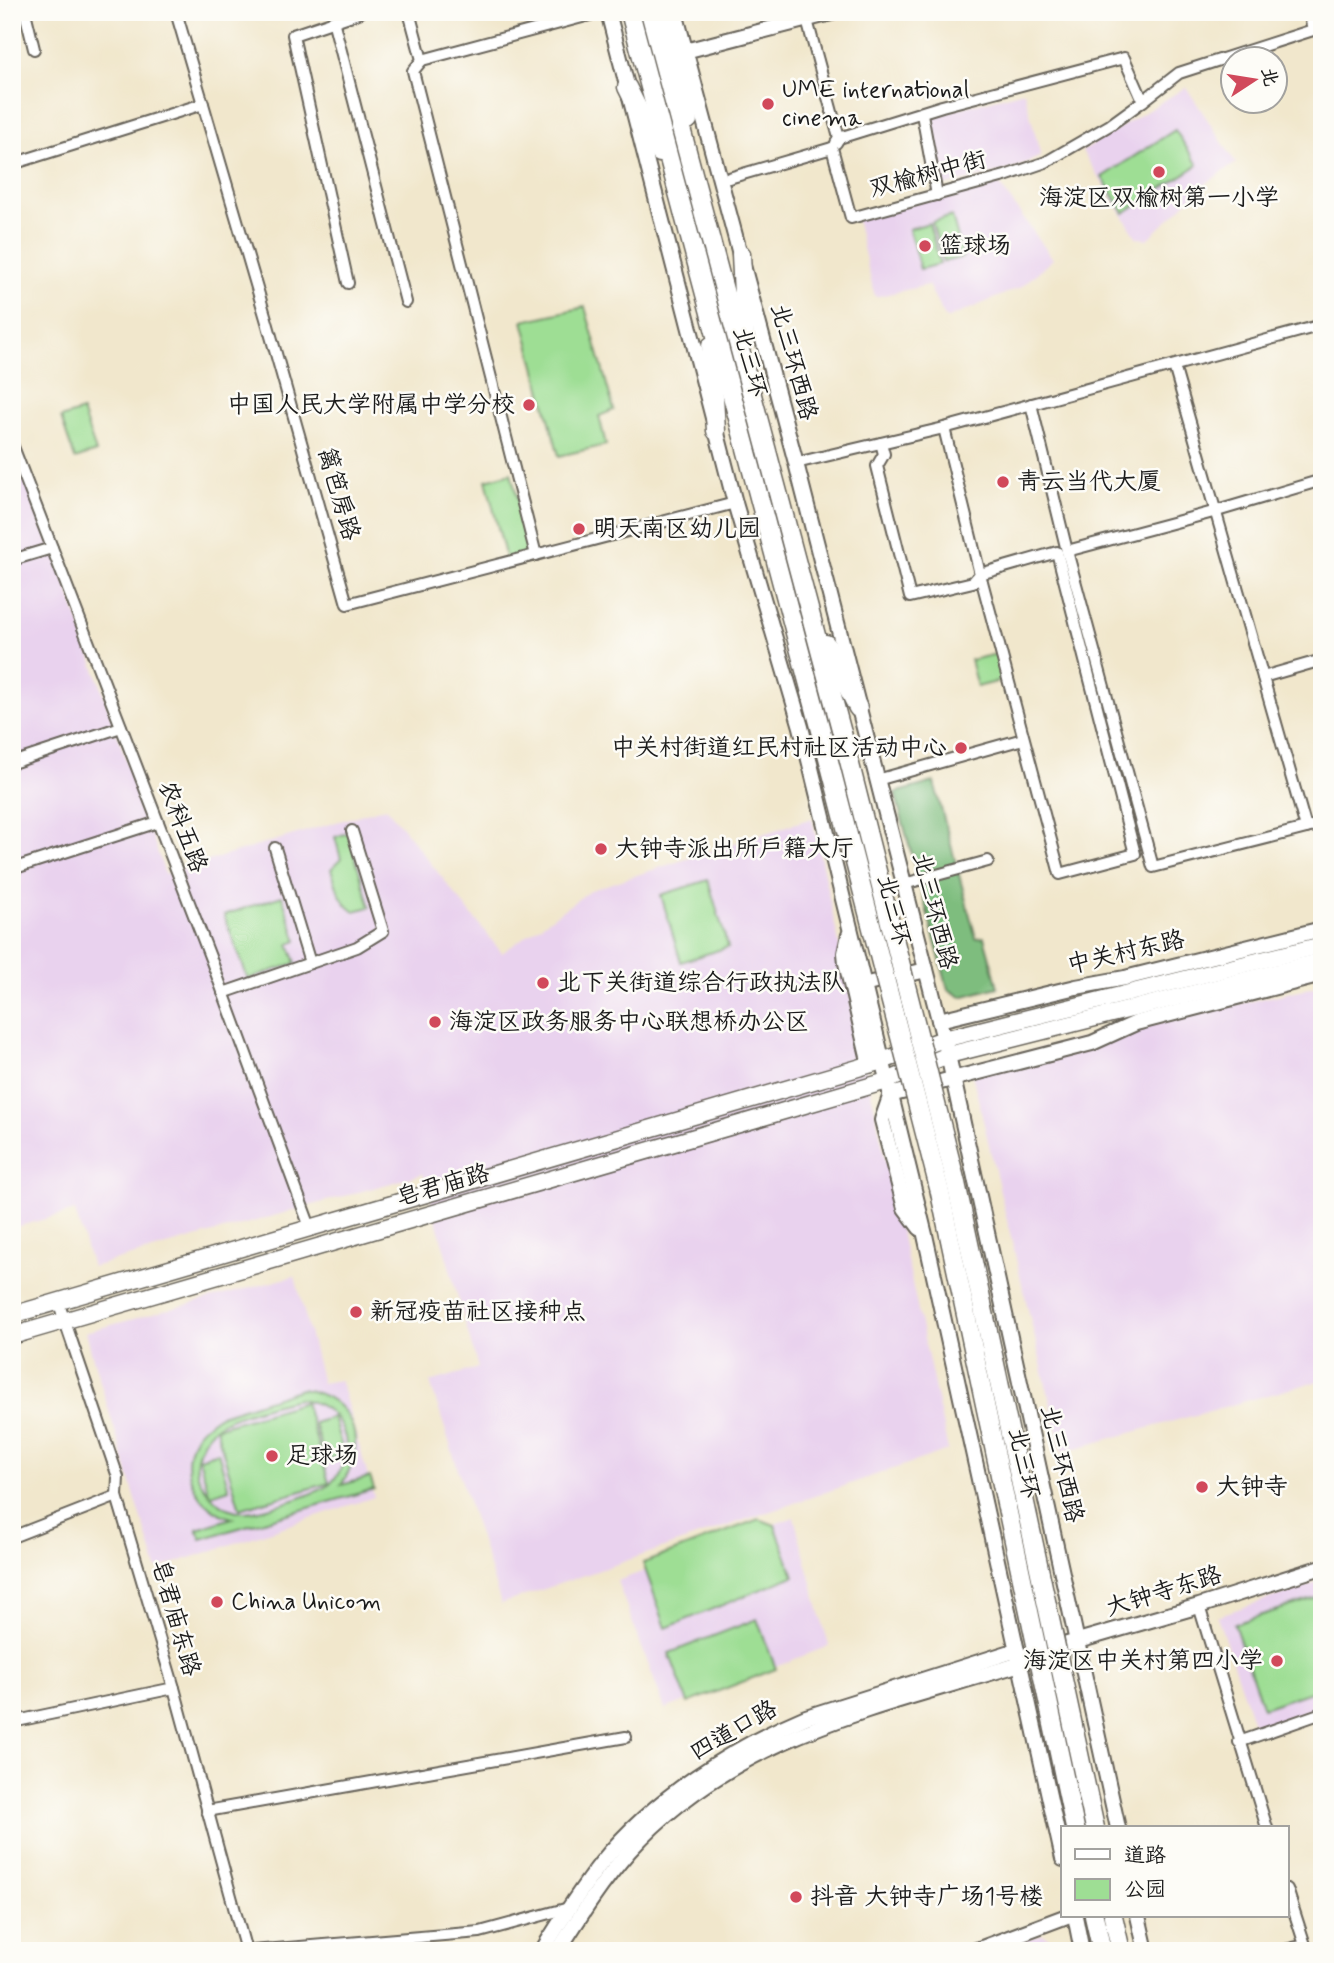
<svg xmlns="http://www.w3.org/2000/svg" width="1334" height="1963" font-family="Mynerve,'LXGW WenKai TC',sans-serif">
	<style>
		.built { fill: #e9d2ee }
		.green { fill: #9ede94; stroke: #5d7d58; stroke-width: 2; fill-rule: evenodd }
		.forest { fill: #7ebd7e; stroke: #4d6c4d; stroke-width: 2 }
		.lines { fill: none; stroke-linecap: round; stroke-linejoin: round }
		.minor-casing { stroke: #67635a; stroke-width: 14 }
		.tertiary-casing { stroke: #67635a; stroke-width: 18 }
		.secondary-casing { stroke: #67635a; stroke-width: 19 }
		.trunk-casing { stroke: #67635a; stroke-width: 21 }
		.minor { stroke: #fff; stroke-width: 10 }
		.tertiary { stroke: #fff; stroke-width: 14 }
		.secondary { stroke: #fff; stroke-width: 16 }
		.trunk { stroke: #fff; stroke-width: 18 }
		.trunk-bridge-casing { stroke: #67635a; stroke-width: 21; stroke-linecap: butt }
		.trunk-bridge { stroke: #fff; stroke-width: 18 }
		.poi-dot { fill: #d1495b; stroke: #fdfcf7; stroke-width: 2.5 }
		.labels { text-anchor: middle; dominant-baseline: central; stroke-width: 5; stroke-linejoin: round; paint-order: stroke }
		.poi-label { font-size: 24px; fill: #1c1c1c; stroke: #fdfcf7; text-anchor: start }
		.street-label { font-size: 24px; fill: #1c1c1c; stroke: #fdfcf7 }
	</style>
	<rect width="100%" height="100%" fill="#fdfcf7"/>
	<filter id="ink" filterUnits="userSpaceOnUse"><feTurbulence type="fractalNoise" baseFrequency=".0143" numOctaves="2"/><feDisplacementMap in="SourceGraphic" scale="14" xChannelSelector="R" yChannelSelector="G"/><feConvolveMatrix kernelMatrix="1 2 1 2 8 2 1 2 1" color-interpolation-filters="sRGB"/></filter>
	<filter id="wash" filterUnits="userSpaceOnUse"><feTurbulence type="fractalNoise" baseFrequency=".00686" numOctaves="4" result="noise"/><feDisplacementMap in="SourceGraphic" scale="28" xChannelSelector="R" yChannelSelector="G"/><feGaussianBlur stdDeviation="1.57" result="paint"/><feColorMatrix in="noise" values="0 0 0 0 0 0 0 0 0 0 0 0 0 0 0 0 0 1.4 0 .05"/><feComposite in="paint" operator="in"/></filter>
	<g filter="url(#wash)">
		<rect width="100%" height="100%" fill="#f1e7cc"/>
		<g class="built">
			<path d="M1186,87L1236,163L1208,182L1148,239L1137,238L1082,151Z"/>
			<path d="M1024,91L1041,156L1013,169L943,186L927,117Z"/>
			<path d="M996,180L1053,259L1021,287L946,319L928,285L875,297L856,219Z"/>
			<path d="M12,425L165,874L386,807L502,953L591,890L812,818L948,1450L501,1604L430,1382L478,1368L423,1174L92,1267L75,1211L12,1228Z"/>
			<path d="M1322,985V1380L1062,1452L970,1065Z"/>
			<path d="M295,1276L322,1383L340,1380L374,1497L157,1569L85,1332Z"/>
			<path d="M794,1517L829,1646L665,1709L617,1581Z"/>
			<path d="M1322,1581V1706L1255,1729L1217,1616Z"/>
			<path d="M1043,1934L1069,1951H1020L1018,1942Z"/>
		</g>
		<g class="green">
			<path d="M1175,130L1198,165L1124,213L1102,177Z"/>
			<path d="M952,216L963,257L943,262L932,222Z"/>
			<path d="M929,223L940,264L920,269L909,229Z"/>
			<path d="M585,307L614,410L599,416L606,445L559,456L523,321Z"/>
			<path d="M82,411L96,452L75,459L61,418Z"/>
			<path d="M511,473L531,553L506,559L486,480Z"/>
			<path d="M997,654L1004,680L977,687L970,660Z"/>
			<path d="M348,833L370,907L354,911C340,903 336,884 331,869L341,859L335,837Z"/>
			<path d="M708,880L728,947L681,962L661,895Z"/>
			<path d="M282,896L297,941L289,944L296,963L248,979L224,915Z"/>
			<path d="M301,1389C353,1396 370,1443 341,1485L370,1477L374,1489L201,1539L197,1529L232,1518C199,1510 177,1471 194,1439C199,1429 209,1422 218,1416ZM298,1399C342,1403 362,1449 331,1483C321,1493 258,1513 243,1512C232,1511 217,1504 211,1495L229,1489L218,1452L199,1458L209,1493C200,1484 195,1472 197,1459C199,1447 206,1434 216,1427C231,1415 278,1403 298,1399Z"/>
			<path d="M305,1402L329,1483L240,1509L216,1428Z"/>
			<path d="M333,1417L344,1454L325,1460L314,1423Z"/>
			<path d="M759,1519L775,1525L794,1576L666,1628L643,1563Z"/>
			<path d="M1322,1596V1688L1263,1708L1234,1624Z"/>
			<path d="M757,1619L776,1669L688,1703L669,1653Z"/>
		</g>
		<path class="forest" d="M934,782L976,938L984,937L998,987L961,997L948,989L895,793Z"/>
	</g>
	<g filter="url(#ink)">
		<g class="lines">
			<defs>
				<g id="minor">
					<path d="M25,12L34,49"/>
					<path d="M176,12L267,322L347,604L735,503"/>
					<path d="M409,12L422,60L413,71L536,555"/>
					<path d="M333,20L406,302"/>
					<path d="M807,20L839,138L836,143"/>
					<path d="M422,60L601,12"/>
					<path d="M1143,101L1179,73L1313,30L1309,12"/>
					<path d="M922,114L937,195"/>
					<path d="M832,148L851,218L1005,176L1046,162L1110,125L1143,101L1124,58L942,106L839,138"/>
					<path d="M12,164L203,104"/>
					<path d="M729,178L832,148"/>
					<path d="M348,283L293,35L361,12"/>
					<path d="M1174,366L1306,828"/>
					<path d="M1031,404L1067,551L1153,867L1322,824"/>
					<path d="M881,443L884,454L877,466L910,597L973,582L980,574L944,428"/>
					<path d="M12,444L212,962L310,1227"/>
					<path d="M796,463L944,428L1322,325"/>
					<path d="M1067,551L1217,511L1322,480"/>
					<path d="M1057,552L1135,854L1060,874L980,574Z"/>
					<path d="M12,560L52,548"/>
					<path d="M1263,677L1322,660"/>
					<path d="M12,763L121,727"/>
					<path d="M877,780L1023,739"/>
					<path d="M275,848L310,963"/>
					<path d="M12,869L158,822"/>
					<path d="M904,884L988,861"/>
					<path d="M223,993L357,947L383,931L352,831"/>
					<path d="M58,1301L118,1477L117,1496L174,1688L246,1951"/>
					<path d="M12,1537L117,1496"/>
					<path d="M1199,1606L1267,1828"/>
					<path d="M12,1722L174,1688"/>
					<path d="M1239,1742L1322,1713"/>
					<path d="M207,1811L626,1737"/>
					<path d="M252,1951L480,1932L569,1908"/>
					<path d="M1281,1951L1305,1945L1287,1889"/>
				</g>
				<g id="tertiary">
					<path d="M608,12L735,503L801,727L925,1235L1063,1859"/>
					<path d="M675,12L796,463L948,1055L1118,1828"/>
					<path d="M685,51L835,12"/>
					<path d="M849,935L845,953L846,963L870,1065"/>
					<path d="M863,985L926,970"/>
					<path d="M939,1020L1076,987L1125,978L1322,929"/>
					<path d="M890,1095L1092,1043L1136,1023L1322,975"/>
					<path d="M890,1097L882,1120L905,1208L920,1228"/>
					<path d="M1019,1658L1199,1606L1322,1567"/>
					<path d="M1075,1916L1082,1951"/>
					<path d="M1138,1916L1146,1951"/>
					<path d="M542,1951C561,1920 580,1890 602,1862C653,1799 732,1748 806,1717L1017,1650"/>
					<path d="M558,1951C580,1916 602,1882 629,1851C733,1735 878,1708 1020,1664"/>
					<path d="M974,1951L1067,1916"/>
				</g>
				<g id="secondary">
					<path d="M12,1315L882,1061L944,1039L1322,945"/>
					<path d="M12,1336L887,1081L948,1055L1322,961"/>
				</g>
				<g id="trunk">
					<path d="M630,12L823,738"/>
					<path d="M650,12L842,733"/>
					<path d="M665,12L684,87L688,120"/>
					<path d="M627,87L660,153"/>
					<path d="M741,254L745,334"/>
					<path d="M711,346L716,431"/>
					<path d="M826,644L858,708"/>
					<path d="M1094,1916L1102,1951"/>
					<path d="M1113,1916L1121,1951"/>
				</g>
			</defs>
			<use href="#minor" class="minor-casing"/>
			<use href="#tertiary" class="tertiary-casing"/>
			<use href="#secondary" class="secondary-casing"/>
			<use href="#trunk" class="trunk-casing"/>
			<use href="#minor" class="minor"/>
			<use href="#tertiary" class="tertiary"/>
			<use href="#secondary" class="secondary"/>
			<use href="#trunk" class="trunk"/>
			<defs>
				<g id="trunk-bridge">
					<path d="M842,733L956,1183L1095,1828"/>
					<path d="M823,738L939,1188L1075,1828"/>
				</g>
			</defs>
			<use href="#trunk-bridge" class="trunk-bridge-casing"/>
			<use href="#trunk-bridge" class="trunk-bridge"/>
		</g>
	</g>
	<g class="poi-dot">
		<circle cx="768" cy="104" r="7"/>
		<circle cx="1159" cy="172" r="7"/>
		<circle cx="925" cy="246" r="7"/>
		<circle cx="529" cy="405" r="7"/>
		<circle cx="1003" cy="482" r="7"/>
		<circle cx="579" cy="529" r="7"/>
		<circle cx="961" cy="748" r="7"/>
		<circle cx="601" cy="849" r="7"/>
		<circle cx="543" cy="983" r="7"/>
		<circle cx="435" cy="1022" r="7"/>
		<circle cx="356" cy="1312" r="7"/>
		<circle cx="272" cy="1456" r="7"/>
		<circle cx="1202" cy="1487" r="7"/>
		<circle cx="217" cy="1602" r="7"/>
		<circle cx="1277" cy="1661" r="7"/>
		<circle cx="796" cy="1897" r="7"/>
	</g>
	<g class="labels">
		<g class="poi-label">
			<text x="782" y="90">UME international<tspan x="782" dy="28">cinema</tspan></text>
			<text x="1159" y="198" text-anchor="middle">海淀区双榆树第一小学</text>
			<text x="939" y="246">篮球场</text>
			<text x="515" y="405" text-anchor="end">中国人民大学附属中学分校</text>
			<text x="1017" y="482">青云当代大厦</text>
			<text x="593" y="529">明天南区幼儿园</text>
			<text x="947" y="748" text-anchor="end">中关村街道红民村社区活动中心</text>
			<text x="615" y="849">大钟寺派出所户籍大厅</text>
			<text x="557" y="983">北下关街道综合行政执法队</text>
			<text x="449" y="1022">海淀区政务服务中心联想桥办公区</text>
			<text x="370" y="1312">新冠疫苗社区接种点</text>
			<text x="286" y="1456">足球场</text>
			<text x="1216" y="1487">大钟寺</text>
			<text x="231" y="1602">China Unicom</text>
			<text x="1263" y="1661" text-anchor="end">海淀区中关村第四小学</text>
			<text x="810" y="1897">抖音 大钟寺广场1号楼</text>
		</g>
		<g class="street-label">
			<text transform="translate(928 175) rotate(-15)">双榆树中街</text>
			<text transform="translate(749 362) rotate(75)">北三环</text>
			<text transform="translate(793 362) rotate(75)">北三环西路</text>
			<text transform="translate(338 494) rotate(74)">篱笆房路</text>
			<text transform="translate(182 827) rotate(69)">农科五路</text>
			<text transform="translate(893 910) rotate(76)">北三环</text>
			<text transform="translate(934 911) rotate(76)">北三环西路</text>
			<text transform="translate(1126 953) rotate(-13)">中关村东路</text>
			<text transform="translate(443 1186) rotate(-16)">皂君庙路</text>
			<text transform="translate(1023 1463) rotate(78)">北三环</text>
			<text transform="translate(1061 1464) rotate(77)">北三环西路</text>
			<text transform="translate(1164 1592) rotate(-17)">大钟寺东路</text>
			<text transform="translate(175 1618) rotate(74)">皂君庙东路</text>
			<text transform="translate(734 1731) rotate(-30)">四道口路</text>
		</g>
	</g>
	<rect width="1334" height="1963" fill="none" stroke="#fdfcf7" stroke-width="42"/>
	<rect x="1061" y="1826" width="228" height="91" fill="#fdfcf7" stroke="#a3a29f" stroke-width="2"/>
	<rect x="1075" y="1849" width="35" height="10" fill="#ffffff" stroke="#a3a29f" stroke-width="2"/>
	<text x="1124" y="1862" font-size="21" fill="#1c1c1c">道路</text>
	<rect x="1075" y="1879" width="35" height="21" fill="#9ede94" stroke="#a3a29f" stroke-width="2"/>
	<text x="1124" y="1896" font-size="21" fill="#1c1c1c">公园</text>
	<g transform="translate(1254 80) rotate(78)"><circle r="33" fill="#fdfcf7" stroke="#a3a29f" stroke-width="2"/>
	<path d="M0-5L12 26L0 18L-12 26Z" fill="#d1495b"/>
	<text y="-10" font-size="19" font-weight="bold" text-anchor="middle" fill="#1c1c1c">北</text>
	</g>
</svg>
